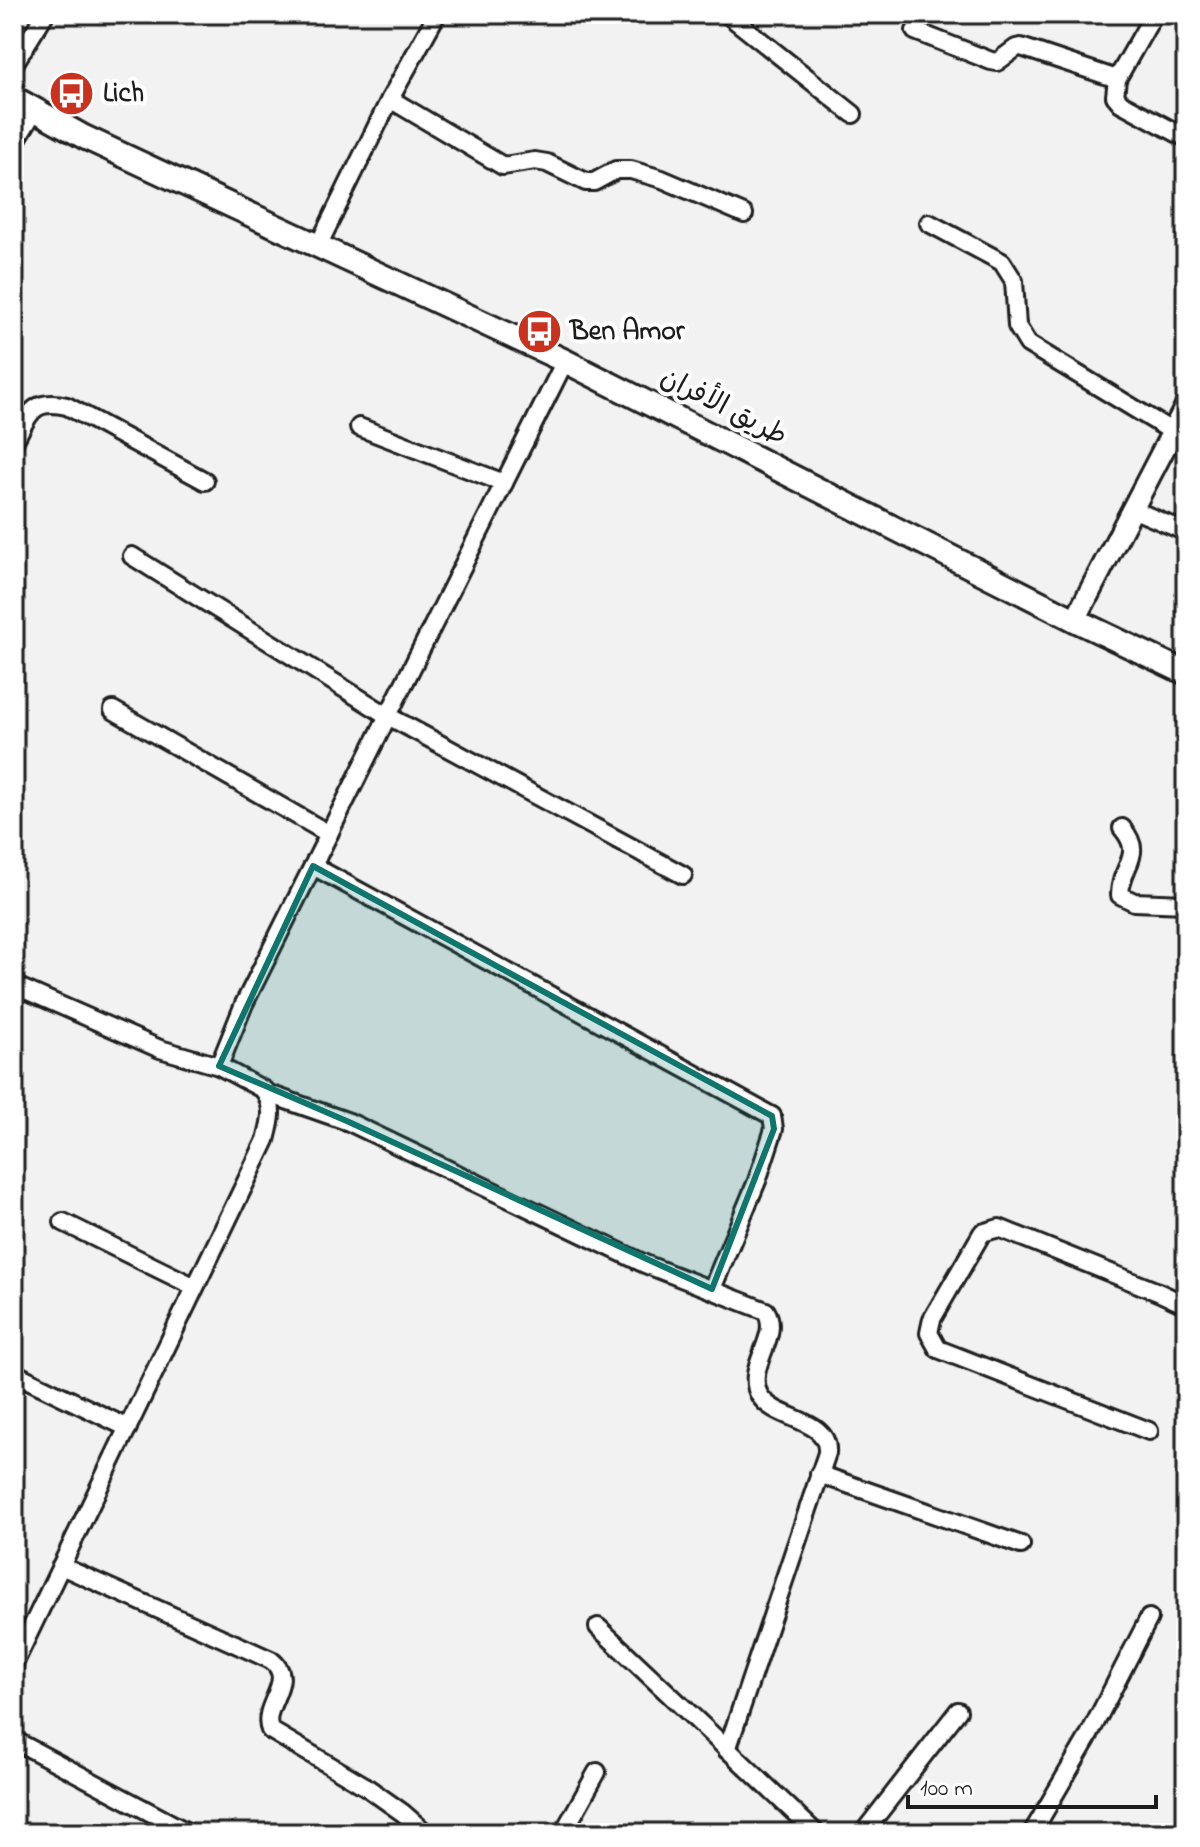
<svg xmlns="http://www.w3.org/2000/svg" width="1200" height="1847" font-family="'Indie Flower','Playpen Sans Arabic',sans-serif">
	<style>
		.lines { fill: none; stroke-linecap: round; stroke-linejoin: round }
		.minor-casing { stroke: #1c1c1c; stroke-width: 22 }
		.tertiary-casing { stroke: #1c1c1c; stroke-width: 26 }
		.secondary-casing { stroke: #1c1c1c; stroke-width: 28 }
		.minor { stroke: #fff; stroke-width: 16 }
		.tertiary { stroke: #fff; stroke-width: 20 }
		.secondary { stroke: #fff; stroke-width: 22 }
		.marked { fill: #0f766e; fill-opacity: 0.2; stroke: #0f766e; stroke-width: 6; stroke-linejoin: round }
		.labels { text-anchor: middle; dominant-baseline: central; stroke-width: 8; stroke-linejoin: round; paint-order: stroke }
		.poi-label { font-size: 28px; font-weight: bold; fill: #1c1c1c; stroke: #fff; text-anchor: start }
		.street-label { font-size: 28px; fill: #1c1c1c; stroke: #fff }
	</style>
	<rect width="100%" height="100%" fill="#f2f2f2"/>
	<filter id="ink" filterUnits="userSpaceOnUse"><feTurbulence type="fractalNoise" baseFrequency=".0125" numOctaves="2"/><feDisplacementMap in="SourceGraphic" scale="16" xChannelSelector="R" yChannelSelector="G"/><feConvolveMatrix kernelMatrix="1 2 1 2 8 2 1 2 1" color-interpolation-filters="sRGB"/></filter>
	<g filter="url(#ink)">
		<g class="lines">
			<defs>
				<g id="minor">
					<path d="M727,14L853,114"/>
					<path d="M1154,14L1117,79L1115,96L1121,103L1186,138"/>
					<path d="M915,31L991,61L997,62L1016,48L1021,47L1117,79"/>
					<path d="M14,64L45,14"/>
					<path d="M390,99L503,166L535,161L547,163L586,182H594L616,170H631L662,179L744,214"/>
					<path d="M14,144L34,111"/>
					<path d="M929,223L1002,262L1014,281L1017,326L1028,344L1173,432"/>
					<path d="M318,246L390,99L437,14"/>
					<path d="M359,427L504,483"/>
					<path d="M14,442C29,414 32,398 67,406L205,481"/>
					<path d="M1132,509L1186,532"/>
					<path d="M132,556L388,716L683,875"/>
					<path d="M113,710L329,834"/>
					<path d="M1122,828C1146,856 1120,865 1120,895L1134,902L1186,904"/>
					<path d="M313,866L772,1116L774,1129L757,1181L712,1289"/>
					<path d="M14,985L160,1049L219,1066"/>
					<path d="M266,1093L349,1122L645,1264L766,1311C782,1337 743,1368 760,1396C776,1421 830,1418 827,1453L727,1750"/>
					<path d="M63,1222L195,1287"/>
					<path d="M14,1373L128,1428"/>
					<path d="M1149,1431L938,1349L929,1333L932,1319L982,1233L999,1228L1158,1292L1186,1305"/>
					<path d="M819,1474L1021,1545"/>
					<path d="M61,1566L271,1660C298,1681 260,1705 270,1730L365,1786L403,1813L426,1833"/>
					<path d="M598,1627L816,1833"/>
					<path d="M14,1664L266,1140C271,1121 275,1108 264,1090L219,1066L244,1004L565,361"/>
					<path d="M14,1740L189,1833"/>
					<path d="M563,1833L597,1772"/>
					<path d="M863,1833L958,1711"/>
					<path d="M1032,1833L1087,1739L1149,1618"/>
				</g>
				<path id="tertiary" d="M1075,620L1186,406"/>
				<path id="secondary" d="M14,98L84,137L565,361L1075,620L1186,673"/>
			</defs>
			<use href="#minor" class="minor-casing"/>
			<use href="#tertiary" class="tertiary-casing"/>
			<use href="#secondary" class="secondary-casing"/>
			<use href="#minor" class="minor"/>
			<use href="#tertiary" class="tertiary"/>
			<use href="#secondary" class="secondary"/>
		</g>
	</g>
	<path class="marked" d="M313,866L772,1116L774,1129L712,1289L349,1122L219,1066Z"/>
	<defs>
		<symbol id="bus-disc" viewBox="-11 -11 22 22"><circle r="9.5" fill="#c8321e" stroke="#fff"/><path d="M-5-6H5V4H4V6H2V4H-2V6H-4V4H-5ZM-3.5-4V0h7V-4ZM-3.5 1.2v1.5H-2V1.2ZM2 1.2v1.5H3.5V1.2Z" fill="#fff"/></symbol>
	</defs>
	<g fill-rule="evenodd">
		<use href="#bus-disc" x="46" y="68" width="51" height="51"/>
		<use href="#bus-disc" x="514" y="306" width="51" height="51"/>
	</g>
	<g class="labels">
		<g class="poi-label">
			<text x="103" y="94">Lich</text>
			<text x="570" y="332">Ben Amor</text>
		</g>
		<g class="street-label">
			<text transform="translate(723 408) rotate(27)">طريق الأفران</text>
		</g>
	</g>
	<rect width="1200" height="1847" fill="none" stroke="#fff" stroke-width="48"/>
	<rect x="24" y="24" width="1152" height="1799" fill="none" stroke="#1c1c1c" stroke-width="3" filter="url(#ink)"/>
	<path d="M908 1795v12h248v-12" fill="none" stroke="#1c1c1c" stroke-width="4"/>
	<text x="920" y="1795" font-size="24" fill="#1c1c1c" stroke="#ffffff" stroke-width="6" paint-order="stroke">100 m</text>
</svg>
